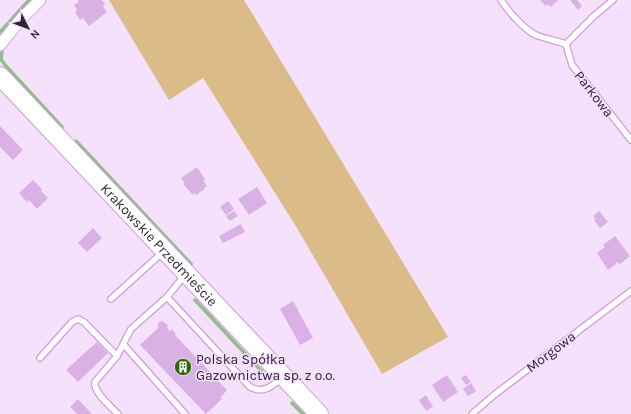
<svg xmlns="http://www.w3.org/2000/svg" width="631" height="414" font-family="Karla,sans-serif">
	<style>
		.green { fill: #dbbb88 }
		.lines { fill: none; stroke-linecap: round; stroke-linejoin: round }
		.stream { stroke: #95bd8a; stroke-width: 3.5 }
		.building { fill: #d9b1e5 }
		.lane-casing { stroke: #ce9cdc; stroke-width: 8 }
		.street-casing { stroke: #ce9cdc; stroke-width: 13 }
		.primary-casing { stroke: #ce9cdc; stroke-width: 20 }
		.lane { stroke: #fff; stroke-width: 5.5 }
		.street { stroke: #fff; stroke-width: 11 }
		.primary { stroke: #fff; stroke-width: 18 }
		.labels { text-anchor: middle; dominant-baseline: central; stroke-width: 3; stroke-linejoin: round; paint-order: stroke }
		.street-label { font-size: 14px; fill: #332039; stroke: #f6e1fc }
		.poi-label { font-size: 14px; fill: #332039; stroke: #f6e1fc; text-anchor: start }
	</style>
	<rect width="100%" height="100%" fill="#f6e1fc"/>
	<path class="green" d="M109,0H244L448,337L382,374L297,228L203,78L169,100Z"/>
	<g class="lines">
		<g class="stream">
			<path d="M0,32L29,0"/>
			<path d="M2,52L1,59L5,65L62,127"/>
			<path d="M76,141L191,264"/>
			<path d="M195,300L265,375"/>
			<path d="M292,403L303,414"/>
		</g>
	</g>
	<g class="building">
		<path d="M78,0H102L105,4L103,6L107,12L89,26L83,18L80,20L75,12L77,10L74,5L79,2Z"/>
		<path d="M540,0H558L551,7L548,4L546,6Z"/>
		<path d="M570,0H577L582,6L578,10Z"/>
		<path d="M0,126L23,150L13,160L0,147Z"/>
		<path d="M197,167L205,179L203,180L207,186L204,188L205,189L196,195L195,193L193,195L183,184L185,183L181,178Z"/>
		<path d="M33,180L42,189L41,191L48,198L37,209L29,200L27,202L19,193Z"/>
		<path d="M257,187L267,203L249,215L238,199Z"/>
		<path d="M228,201L234,209L226,215L220,207Z"/>
		<path d="M234,211L238,216L230,221L226,216Z"/>
		<path d="M599,211L608,222L600,228L594,220L596,219L593,216Z"/>
		<path d="M241,224L245,232L223,243L219,236Z"/>
		<path d="M93,228L102,238L87,252L78,243Z"/>
		<path d="M615,236L630,256L620,264L617,262L616,263V264L608,270L597,253L605,247L603,245Z"/>
		<path d="M293,301L313,338L300,345L280,309Z"/>
		<path d="M162,321L168,325L167,328L170,331L172,329L176,334L175,335L227,390L220,398L222,399L206,414L140,345L158,328V325L159,322Z"/>
		<path d="M97,342L108,353L78,382L66,370Z"/>
		<path d="M447,375L458,392L443,402L432,385Z"/>
		<path d="M466,375L471,382L466,385L461,378Z"/>
		<path d="M471,383L476,391L468,396L463,389Z"/>
		<path d="M426,395L433,407L426,411L419,400Z"/>
		<path d="M78,399L92,414H77L70,407Z"/>
	</g>
	<g class="lines">
		<defs>
			<g id="lane">
				<path d="M501,0C508,11 525,31 538,36C547,39 557,41 566,44"/>
				<path d="M566,44L572,65L631,140"/>
				<path d="M566,44L594,16L613,0"/>
				<path d="M167,297L250,387C264,394 272,386 282,378"/>
				<path d="M111,299L163,252"/>
				<path d="M124,345L185,414"/>
				<path d="M40,358L72,322L78,319L84,322L117,356"/>
				<path d="M118,414C111,407 93,392 95,382L117,356L131,329L167,297L185,275"/>
				<path d="M472,414L494,395L631,291"/>
			</g>
			<path id="street" d="M0,45L21,19L40,0"/>
			<g id="primary">
				<path id="s1" d="M0,76L319,414"/>
			</g>
		</defs>
		<use href="#lane" class="lane-casing"/>
		<use href="#street" class="street-casing"/>
		<use href="#primary" class="primary-casing"/>
		<use href="#lane" class="lane"/>
		<use href="#street" class="street"/>
		<use href="#primary" class="primary"/>
	</g>
	<defs>
		<symbol id="building-disc" viewBox="-11 -11 22 22"><circle r="9.5" fill="#266a01" stroke="#f6e1fc"/><path d="M-4-6H4V6H1V3H-1V6H-4ZM-2.5-4.3h1.7v1.8h-1.7ZM.8-4.3h1.7v1.8H.8ZM-2.5-1h1.7V.8h-1.7ZM.8-1h1.7V.8H.8Z" fill="#fff"/></symbol>
	</defs>
	<g fill-rule="evenodd">
		<use href="#building-disc" x="173" y="357" width="20" height="20"/>
	</g>
	<g class="labels">
		<g class="street-label">
			<text transform="translate(594 94) rotate(52)">Parkowa</text>
			<text stroke="none"><textPath href="#s1" startOffset="232">Krakowskie Przedmieście</textPath></text>
			<text transform="translate(551 352) rotate(-37)">Morgowa</text>
		</g>
		<g class="poi-label">
			<text x="196" y="359">Polska Spółka<tspan x="196" dy="16">Gazownictwa sp. z o.o.</tspan></text>
		</g>
	</g>
	<g transform="translate(28 28) rotate(132)" stroke="#f6e1fc" stroke-width="3" paint-order="stroke">
	<path d="M0-3L7 15L0 10L-7 15Z" fill="#332039"/>
	<text y="-6" font-size="11" font-weight="bold" text-anchor="middle" fill="#332039">N</text>
	</g>
</svg>
